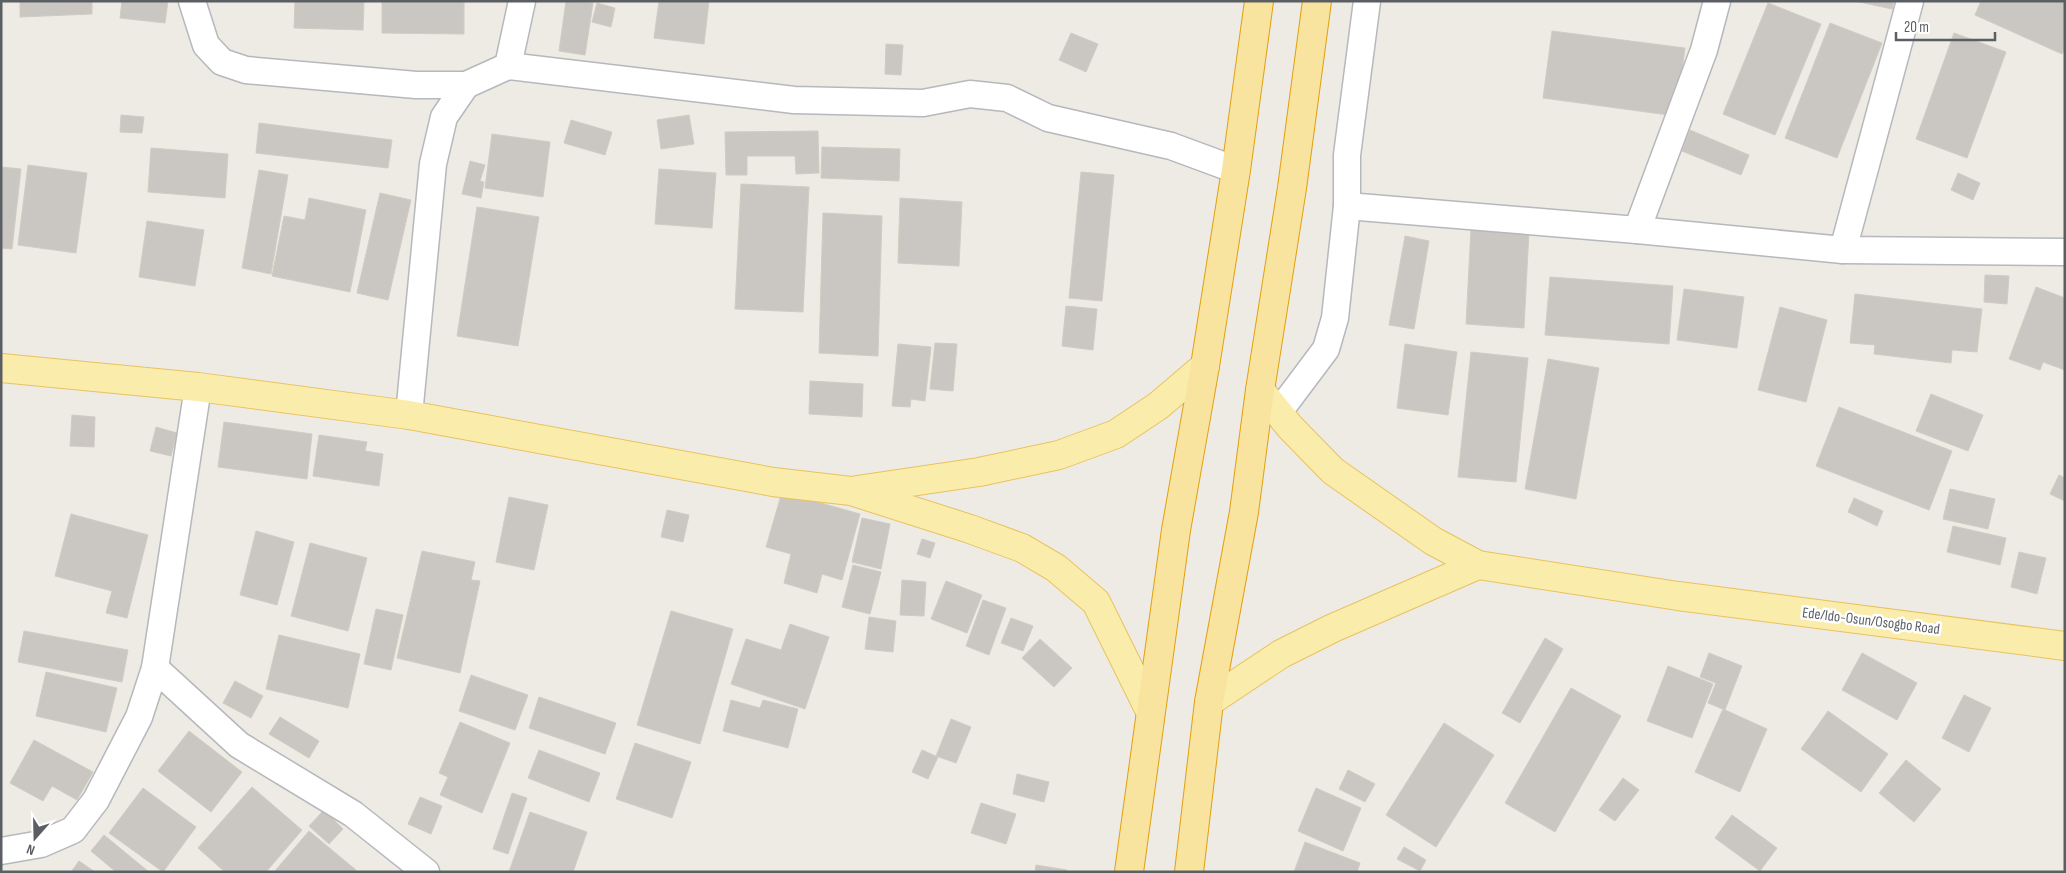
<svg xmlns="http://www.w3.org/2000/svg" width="2066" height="873" font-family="'Sofia Sans Condensed',sans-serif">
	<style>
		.building { fill: #cac7c2; stroke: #d1ccc2 }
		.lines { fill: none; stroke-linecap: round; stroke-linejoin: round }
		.minor-casing { stroke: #b5b8bc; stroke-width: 29 }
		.primary-casing { stroke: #e9c260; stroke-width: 30 }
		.trunk-casing { stroke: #e39f0d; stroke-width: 30 }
		.minor { stroke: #fff; stroke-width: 26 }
		.primary { stroke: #faedab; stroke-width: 28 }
		.trunk { stroke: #f8e49e; stroke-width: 28 }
		.labels { text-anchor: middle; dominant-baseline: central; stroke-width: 5; stroke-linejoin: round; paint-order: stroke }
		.street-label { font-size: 15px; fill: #5b5f63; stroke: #fff }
	</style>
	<rect width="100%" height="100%" fill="#edebe3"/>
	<g class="building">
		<path d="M20,1H92V14L20,17Z"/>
		<path d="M122,1H168L165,23L120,18Z"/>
		<path d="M295,1H364L363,30L294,28Z"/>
		<path d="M382,1H464V34L382,33Z"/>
		<path d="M566,1L593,3L585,55L559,51Z"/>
		<path d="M659,1H709L704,44L654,38Z"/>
		<path d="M1855,1H1894L1892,9Z"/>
		<path d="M1981,1H2065V48L2062,54L1975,15Z"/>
		<path d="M597,3L615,8L611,27L592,22Z"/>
		<path d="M1768,3L1821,24L1775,135L1723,114Z"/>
		<path d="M1830,23L1882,43L1837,158L1785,138Z"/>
		<path d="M1552,31L1685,48L1676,116L1543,98Z"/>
		<path d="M1071,33L1098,44L1086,72L1059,60Z"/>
		<path d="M1954,33L2006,52L1967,158L1916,139Z"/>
		<path d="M886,44L903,45L901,75L885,74Z"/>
		<path d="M121,115L144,117L142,133L120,132Z"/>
		<path d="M689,115L694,144L661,149L657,120Z"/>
		<path d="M571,120L612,132L605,155L564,143Z"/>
		<path d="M259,123L392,140L388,168L256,153Z"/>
		<path d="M1690,130L1749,155L1741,175L1682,151Z"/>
		<path d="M818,131L819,173L796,174L795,156H747V175H726L725,132Z"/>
		<path d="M492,134L550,142L543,197L485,188Z"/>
		<path d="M822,147L900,149L899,181L821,178Z"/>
		<path d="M151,148L228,154L225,198L148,192Z"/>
		<path d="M470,161L485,165L480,181L484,182L481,198L462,194Z"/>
		<path d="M28,165L87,173L76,253L18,245Z"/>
		<path d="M1,167L21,169L12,249L1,248Z"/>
		<path d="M659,169L716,173L712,228L655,224Z"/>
		<path d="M259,170L288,175L271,274L242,268Z"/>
		<path d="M1081,172L1114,175L1102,301L1069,298Z"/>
		<path d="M1958,173L1980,183L1973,200L1951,190Z"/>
		<path d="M741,184L809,187L803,312L735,309Z"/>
		<path d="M380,193L411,200L388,300L357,293Z"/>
		<path d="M309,198L366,210L350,292L272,276L284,216L305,220Z"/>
		<path d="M900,198L962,202L959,266L898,263Z"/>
		<path d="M477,207L539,217L518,346L457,336Z"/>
		<path d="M823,213L882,216L878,356L819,353Z"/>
		<path d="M147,221L204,230L195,286L139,277Z"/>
		<path d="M1471,228L1529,231L1524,328L1466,324Z"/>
		<path d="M1405,236L1429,241L1414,329L1389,325Z"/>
		<path d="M1985,275L2009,276L2007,304L1984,302Z"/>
		<path d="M1550,277L1673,286L1669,344L1545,335Z"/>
		<path d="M2036,287L2065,298V370L2043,362L2040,370L2009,359Z"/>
		<path d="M1684,289L1744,297L1737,348L1677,340Z"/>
		<path d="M1855,294L1982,309L1977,352L1952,350L1951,363L1874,354L1875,345L1850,343Z"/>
		<path d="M1066,306L1097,309L1093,350L1062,346Z"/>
		<path d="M1780,307L1827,320L1806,402L1758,390Z"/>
		<path d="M935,343L957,344L953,391L930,389Z"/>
		<path d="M898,344L931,347L925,401L911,399L910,407L892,406Z"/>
		<path d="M1405,344L1457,352L1448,415L1397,408Z"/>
		<path d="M1471,352L1528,358L1516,482L1458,477Z"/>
		<path d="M1548,359L1599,368L1576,499L1525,489Z"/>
		<path d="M810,381L863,384L862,417L809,414Z"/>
		<path d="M1931,394L1983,415L1968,451L1916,431Z"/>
		<path d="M1839,407L1952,451L1929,510L1816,466Z"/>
		<path d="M72,415L95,417L94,447L70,446Z"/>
		<path d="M224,422L312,434L307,479L218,467Z"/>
		<path d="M156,427L177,433L171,456L150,451Z"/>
		<path d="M319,435L367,442L365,451L383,454L379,486L313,476Z"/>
		<path d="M2059,475L2065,478V501L2050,494Z"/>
		<path d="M1950,489L1995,499L1988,529L1943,519Z"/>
		<path d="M782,492L860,514L842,580L822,574L817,593L784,583L791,554L766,547Z"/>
		<path d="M509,497L548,505L534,570L496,562Z"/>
		<path d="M1854,498L1883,511L1877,526L1848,512Z"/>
		<path d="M667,510L689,515L683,542L661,537Z"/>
		<path d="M71,514L148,535L127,618L106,613L112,591L55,576Z"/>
		<path d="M862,518L890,524L881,569L852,562Z"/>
		<path d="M1953,526L2006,538L2000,565L1947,552Z"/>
		<path d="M256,531L294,542L277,605L240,595Z"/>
		<path d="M922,539L935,543L930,558L917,554Z"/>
		<path d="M310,543L367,558L348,631L291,616Z"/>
		<path d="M422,551L475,562L471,580L480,581L460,673L397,658Z"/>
		<path d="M2019,552L2046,558L2037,594L2011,587Z"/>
		<path d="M853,565L881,572L870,614L842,607Z"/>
		<path d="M902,580L926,582L924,616L900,615Z"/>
		<path d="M946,581L982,595L967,633L931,619Z"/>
		<path d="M983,600L1006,608L989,655L966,646Z"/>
		<path d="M376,609L403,615L391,670L364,664Z"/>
		<path d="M671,611L733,629L700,744L637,725Z"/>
		<path d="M869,617L896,621L893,652L865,649Z"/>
		<path d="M1011,618L1033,626L1023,651L1001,643Z"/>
		<path d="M790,624L829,637L805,709L731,684L746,639L781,650Z"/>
		<path d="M24,631L128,650L122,682L18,662Z"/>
		<path d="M279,635L360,654L348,708L266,689Z"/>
		<path d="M1545,638L1563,649L1520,723L1502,713Z"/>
		<path d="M1040,639L1072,668L1054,687L1022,658Z"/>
		<path d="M1709,653L1742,666L1725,710L1708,703L1716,683L1700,677Z"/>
		<path d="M1862,653L1917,683L1897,720L1842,690Z"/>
		<path d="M1668,666L1713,684L1692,738L1647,721Z"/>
		<path d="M46,672L117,688L106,732L36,716Z"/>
		<path d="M471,675L528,695L515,730L459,711Z"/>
		<path d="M235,681L263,696L251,718L223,703Z"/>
		<path d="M1571,688L1621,716L1555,832L1505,803Z"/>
		<path d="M1964,695L1991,708L1969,752L1942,738Z"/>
		<path d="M539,697L616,723L605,754L529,728Z"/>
		<path d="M731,700L760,708L763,700L798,709L788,748L723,731Z"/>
		<path d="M1723,709L1767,729L1740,792L1695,772Z"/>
		<path d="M1828,711L1888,754L1861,792L1801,749Z"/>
		<path d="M280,717L319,741L309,758L269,734Z"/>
		<path d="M951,719L971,727L956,763L936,756Z"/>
		<path d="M460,722L510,743L482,813L440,795L448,777L439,773Z"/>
		<path d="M1444,723L1494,755L1436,847L1386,815Z"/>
		<path d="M189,731L242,772L211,812L158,771Z"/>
		<path d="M34,740L93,772L77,800L52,786L43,801L10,783Z"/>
		<path d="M635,743L691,762L672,818L616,799Z"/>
		<path d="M539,750L600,773L589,802L528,778Z"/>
		<path d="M922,750L938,757L928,779L912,772Z"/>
		<path d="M1906,760L1941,789L1914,822L1879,793Z"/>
		<path d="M1348,770L1375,784L1365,802L1339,789Z"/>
		<path d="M1017,774L1049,782L1044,802L1013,794Z"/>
		<path d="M1623,778L1639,790L1615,821L1599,810Z"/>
		<path d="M252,787L302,830L266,872H225L198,848Z"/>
		<path d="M143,788L196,827L163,872L109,833Z"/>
		<path d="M1316,788L1361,808L1343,851L1298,831Z"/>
		<path d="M512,793L527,798L508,854L493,849Z"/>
		<path d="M420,797L442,806L431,834L408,824Z"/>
		<path d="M981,803L1016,814L1006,844L971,833Z"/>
		<path d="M324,810L343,829L329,844L309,826Z"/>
		<path d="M530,812L587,832L573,872H509Z"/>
		<path d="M1732,815L1777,848L1760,871L1715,838Z"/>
		<path d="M309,831L356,870L354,872H274Z"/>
		<path d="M104,835L149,872H116L91,851Z"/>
		<path d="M1305,842L1360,863L1357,872H1294Z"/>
		<path d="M1404,847L1426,860L1420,871L1397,859Z"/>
		<path d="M79,861L95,872H71Z"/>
		<path d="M1036,865L1067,870L1066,872H1035Z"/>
	</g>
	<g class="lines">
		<defs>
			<g id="minor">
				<path d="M192,1L206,45L222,62L246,70L416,85H466L508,66L794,100L923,103L970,94L1007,98L1048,118L1171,146L1236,170"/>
				<path d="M508,66L522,1"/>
				<path d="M1347,206L1637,230L1843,250L2065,252"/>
				<path d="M1637,230L1704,50L1717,1"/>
				<path d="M1843,250L1910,1"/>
				<path d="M1278,413L1326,349L1335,318L1347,206V155L1367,1"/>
				<path d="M409,415L433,164L444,117L466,85"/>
				<path d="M155,668L239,745L353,814L426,872"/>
				<path d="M1,851L41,844L73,830L96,800L139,717L155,668L198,387"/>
			</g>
			<g id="primary">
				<path d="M1,368L198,387L409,415L773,482L851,491L970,529L1022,548L1056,568L1096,602L1150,711"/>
				<path d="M1260,390L1290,427L1333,471L1433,541L1478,565L1678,596L2065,646"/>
				<path d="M857,490L979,472L1059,455L1116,434L1158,406L1205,366"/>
				<path d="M1209,702L1281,654L1333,628L1478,565"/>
			</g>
			<g id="trunk">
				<path d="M1129,872L1176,530L1205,366L1236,170L1259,1"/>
				<path d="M1189,872L1209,702L1244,512L1260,390L1292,188L1317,1"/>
			</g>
		</defs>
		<use href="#minor" class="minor-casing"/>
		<use href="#primary" class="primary-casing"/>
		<use href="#trunk" class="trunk-casing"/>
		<use href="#minor" class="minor"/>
		<use href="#primary" class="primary"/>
		<use href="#trunk" class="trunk"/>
	</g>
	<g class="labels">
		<g class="street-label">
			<text transform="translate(1871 621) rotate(7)">Ede/Ido-Osun/Osogbo Road</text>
		</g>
	</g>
	<rect width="2066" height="873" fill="none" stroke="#5b5f63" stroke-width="5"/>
	<g transform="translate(35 838) rotate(200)" stroke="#ffffff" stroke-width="4" paint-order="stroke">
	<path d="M0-4L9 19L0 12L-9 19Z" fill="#5b5f63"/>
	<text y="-8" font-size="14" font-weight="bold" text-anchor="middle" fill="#5b5f63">N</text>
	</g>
	<path d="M1896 32v8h99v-8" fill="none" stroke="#5b5f63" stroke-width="2.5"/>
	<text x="1904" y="32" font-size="15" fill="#5b5f63" stroke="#ffffff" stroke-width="4" paint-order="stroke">20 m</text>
</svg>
